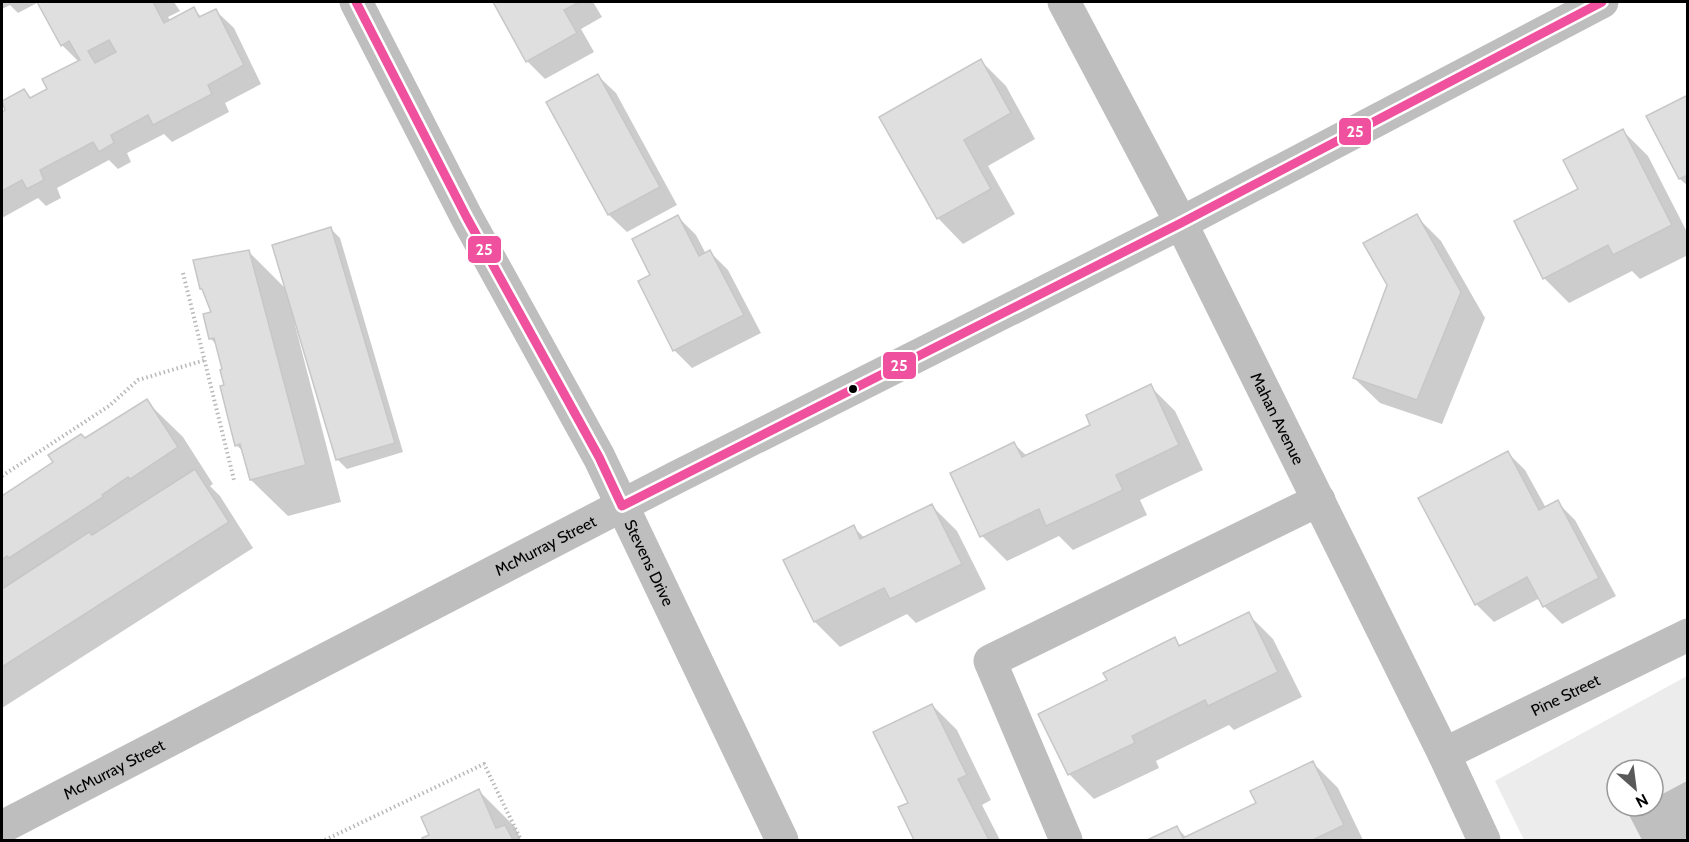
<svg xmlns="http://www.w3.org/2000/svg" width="1689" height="842" font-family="Cabin,sans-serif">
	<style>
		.green { fill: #ececec; fill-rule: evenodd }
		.water { fill: #bfbfbf }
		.shadow { fill: #0003 }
		.building { fill: #dfdfdf; stroke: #c7c7c7; stroke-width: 1.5; fill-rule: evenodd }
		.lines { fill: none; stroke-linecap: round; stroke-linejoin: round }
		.path { stroke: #b9b9b9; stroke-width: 4; stroke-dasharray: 1.5 3; stroke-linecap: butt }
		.minor { stroke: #bebebe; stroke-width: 33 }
		.bus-1-casing { stroke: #fff; stroke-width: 14 }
		.bus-1 { stroke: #ef519e; stroke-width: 9 }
		.bus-dot { fill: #000; stroke: #fff; stroke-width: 2 }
		.labels { text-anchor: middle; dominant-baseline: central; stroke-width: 5; stroke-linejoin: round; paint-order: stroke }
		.street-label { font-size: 16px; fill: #000; stroke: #fff }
		.line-badge { stroke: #fff; stroke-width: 2 }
		.badge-label { font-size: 16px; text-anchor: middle; font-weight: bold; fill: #fff }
	</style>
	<rect width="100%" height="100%" fill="#fff"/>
	<path class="green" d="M1687,676V840H1524L1495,781ZM1617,770H1653V806H1617Z"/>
	<path class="water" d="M1687,781V838L1682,840H1642L1628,813L1641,806H1653V799Z"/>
	<g class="shadow">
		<path d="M2,2H174L180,11L168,17L171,22L194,9L202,18L216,11L234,28L261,84L225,103L229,112L172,142L164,134L127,153L131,162L118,169L109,160L57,188L61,198L46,206L38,198L2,218V114L7,111L2,102L24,91L32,99L49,89L79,62L62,45L39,2L18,13L10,5L2,9Z"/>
		<path d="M494,2H593L602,17L581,29L594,52L545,79L527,61Z"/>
		<path d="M981,61L1006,86L1035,139L988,166L1015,214L963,244L938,218Z"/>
		<path d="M598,76L616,93L677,205L627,232L609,215L548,103Z"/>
		<path d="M1688,96V186L1680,179L1648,117Z"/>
		<path d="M1623,131L1648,156L1688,234V255L1640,279L1632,271L1569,303L1544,278L1580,190Z"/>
		<path d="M1416,216L1441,241L1485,318L1442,424L1380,403L1354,378Z"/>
		<path d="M678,217L696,235L706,254L710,252L728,270L761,333L692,368L674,350L652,275Z"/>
		<path d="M331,229L340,238L403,452L347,469L338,460L298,324L295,325L341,502L288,516L251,480L244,452L236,445L217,345L210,338L213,313L249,252L288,291Z"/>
		<path d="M1150,386L1175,411L1203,470L1140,500L1147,515L1073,550L1059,536L1007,561L982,536L952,473L1014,444L1027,456L1092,425Z"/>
		<path d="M146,401L183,437L213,484L210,486L220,496L253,548L2,708V497Z"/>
		<path d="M1508,453L1525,470L1546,508L1557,502L1575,520L1616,596L1562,624L1544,606L1540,598L1494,622L1476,604Z"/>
		<path d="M932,506L957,531L986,589L916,623L907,614L840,647L815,622L785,560L853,527L865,538Z"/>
		<path d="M1248,614L1273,639L1302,697L1234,730L1229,725L1156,761L1159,768L1094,799L1069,774L1109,681L1174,639L1181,646Z"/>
		<path d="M932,705L957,730L991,800L982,805L1000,840H916L900,808L910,804Z"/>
		<path d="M1313,763L1338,788L1363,840H1151L1177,828L1187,838L1258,804Z"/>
		<path d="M479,791L515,827L521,840H424V839L431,836Z"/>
	</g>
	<g class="building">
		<path d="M37,2H153L164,23L194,7L199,17L216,9L244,65L208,85L212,94L153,125L148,115L111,135L114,143L99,152L93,142L40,170L44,180L27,189L22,180L2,191V112L5,110L2,101L24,89L30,98L47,89L42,79L80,60L69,41L61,46ZM109,40L116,52L95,63L88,51Z"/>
		<path d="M493,2H580L564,10L577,33L526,62Z"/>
		<path d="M981,59L1011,113L964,140L991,189L937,219L879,117Z"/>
		<path d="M598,74L660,187L608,215L546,102Z"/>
		<path d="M1688,95V175L1679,179L1646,116Z"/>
		<path d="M1623,129L1672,225L1613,255L1608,245L1543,279L1514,221L1578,189L1563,160Z"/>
		<path d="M1417,214L1461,292L1417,400L1353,378L1387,285L1363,243Z"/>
		<path d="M678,215L699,256L710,250L744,315L673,351L638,281L650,275L632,239Z"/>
		<path d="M331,227L395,443L336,460L272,245Z"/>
		<path d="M249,250L306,465L250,480L240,444L235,446L220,386L224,385L220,370L222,369L214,338L209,339L203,314L211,312L202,289H200L193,260Z"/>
		<path d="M1151,384L1179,445L1116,475L1123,490L1046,526L1039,509L980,537L950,473L1014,442L1022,457L1090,425L1086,415Z"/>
		<path d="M147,399L178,447L130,479L128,477L102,495L103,497L9,558L7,556L2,560V496L53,462L48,455L81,434L85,438Z"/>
		<path d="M1508,451L1539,510L1558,500L1599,578L1543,607L1527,577L1475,605L1418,498Z"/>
		<path d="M195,469L229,522L2,667V589L89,532L92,535Z"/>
		<path d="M932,504L962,564L890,599L884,588L814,622L783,560L854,525L860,539Z"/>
		<path d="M1249,612L1278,672L1208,706L1205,700L1132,736L1135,743L1068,775L1038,714L1107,680L1103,673L1175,637L1179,646Z"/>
		<path d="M932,704L967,775L958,779L989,840H914L898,807L908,803L873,732Z"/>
		<path d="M1313,761L1344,825L1313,840H1147L1177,826L1183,838L1256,803L1250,791Z"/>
		<path d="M479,789L496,828L505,825L513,840H423L422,838L429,835L421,817Z"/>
	</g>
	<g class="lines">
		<g class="path">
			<path d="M183,273L234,480"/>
			<path d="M2,476L109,406L138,380L205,360"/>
			<path d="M325,840L484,764L521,840"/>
		</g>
		<g class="minor">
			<path id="s1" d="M356,2L467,218L599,457L782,840"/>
			<path id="s2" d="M1064,2L1181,223L1444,754L1484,840"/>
			<path id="s3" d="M1444,754L1688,635"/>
			<path id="s4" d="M2,827L675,478L1181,223L1602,2"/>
			<path d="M1066,840L990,661L1319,500"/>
		</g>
		<defs>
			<path id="bus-1" d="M356,2L467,218L599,457L622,506L1181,223L1602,2"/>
		</defs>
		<use href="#bus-1" class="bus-1-casing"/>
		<use href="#bus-1" class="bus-1"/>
	</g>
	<circle class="bus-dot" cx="853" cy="389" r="5"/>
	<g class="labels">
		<g class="street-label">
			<text stroke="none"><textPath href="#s2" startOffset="468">Mahan Avenue</textPath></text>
			<text stroke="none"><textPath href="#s4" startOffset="612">McMurray Street</textPath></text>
			<text stroke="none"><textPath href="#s1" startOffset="633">Stevens Drive</textPath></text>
			<text stroke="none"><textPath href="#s3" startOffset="135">Pine Street</textPath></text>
			<text stroke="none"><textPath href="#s4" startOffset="126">McMurray Street</textPath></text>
		</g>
	</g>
	<g class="line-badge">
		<rect x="1338" y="117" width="34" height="29" rx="6" fill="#ef519e"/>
		<rect x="467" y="235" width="35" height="29" rx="6" fill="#ef519e"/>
		<rect x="882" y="351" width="35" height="29" rx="6" fill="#ef519e"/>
	</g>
	<g class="badge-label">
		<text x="1355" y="137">25</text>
		<text x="484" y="255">25</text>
		<text x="899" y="371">25</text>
	</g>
	<rect width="1689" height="842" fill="none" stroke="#000000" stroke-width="6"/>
	<g transform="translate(1635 788) rotate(152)"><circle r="28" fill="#ffffff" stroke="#999999" stroke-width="1.5"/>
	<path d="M0-4.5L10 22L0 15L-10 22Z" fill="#595959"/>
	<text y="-9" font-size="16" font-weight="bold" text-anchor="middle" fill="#000000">N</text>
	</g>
</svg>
